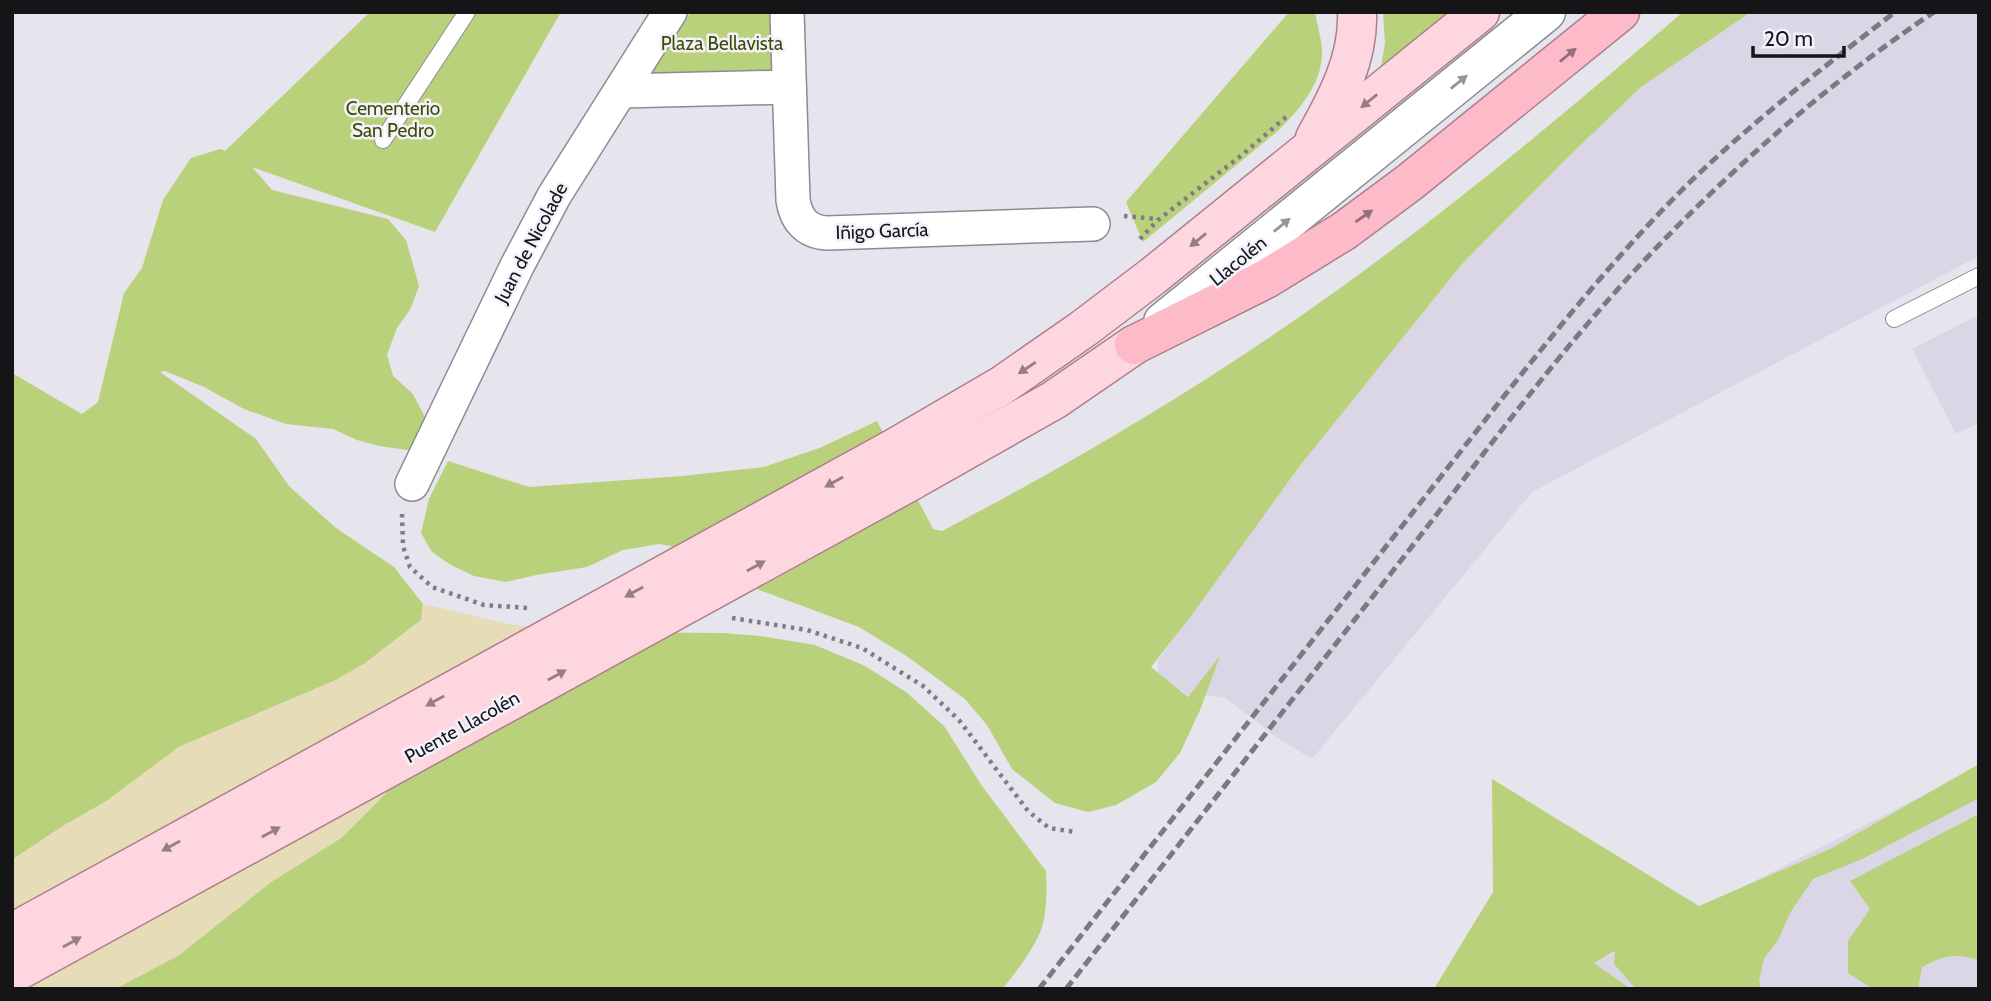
<svg xmlns="http://www.w3.org/2000/svg" width="1991" height="1001" font-family="Cabin,sans-serif">
	<style>
		.built { fill: #dad6e6 }
		.green { fill: #bad17b }
		.sand { fill: #e6dcb7 }
		.lines { fill: none; stroke-linecap: round; stroke-linejoin: round }
		.lane-casing { stroke: #8d8a93; stroke-width: 18 }
		.street-casing { stroke: #8d8a93; stroke-width: 36 }
		.secondary-casing { stroke: #8d8a93; stroke-width: 41 }
		.primary-casing { stroke: #ac808b; stroke-width: 41 }
		.highway-casing { stroke: #ac808b; stroke-width: 41 }
		.path { stroke: #7f7d83; stroke-width: 4.5; stroke-dasharray: 3.5 5; stroke-linecap: butt }
		.lane { stroke: #fff; stroke-width: 16 }
		.street { stroke: #fff; stroke-width: 33 }
		.secondary { stroke: #fff; stroke-width: 38 }
		.primary { stroke: #fed6df; stroke-width: 38 }
		.highway { stroke: #fdbac9; stroke-width: 38 }
		.rail { stroke: #7c7a80; stroke-width: 5; stroke-dasharray: 10 5; stroke-linecap: butt }
		.primary-bridge-casing { stroke: #ac808b; stroke-width: 41; stroke-linecap: butt }
		.primary-bridge { stroke: #fed6df; stroke-width: 38 }
		.oneway { fill: #956f79 }
		.oneway2 { fill: #969597 }
		.oneway3 { fill: #957f85 }
		.labels { text-anchor: middle; dominant-baseline: central; stroke-width: 5; stroke-linejoin: round; paint-order: stroke }
		.park-label { font-size: 19px; fill: #3e4c02; stroke: #f3f1fb }
		.street-label { font-size: 19px; fill: #151417; stroke: #f3f1fb }
	</style>
	<rect width="100%" height="100%" fill="#e6e4ed"/>
	<g class="built">
		<path d="M1751,12H1979V256L1532,492L1312,759L1278,738L1224,697L1187,695L1158,673V660L1299,467L1462,264L1565,160L1641,87Z"/>
		<path d="M1979,315V423L1956,434L1912,349Z"/>
		<path d="M1979,767V989H1631L1594,963Z"/>
	</g>
	<g class="green">
		<path d="M370,12H561L435,232L252,167L272,190L388,219L406,240L419,286L410,310L397,328L387,355L393,376L413,394L428,423L425,444L407,450L379,446L357,440L333,429L286,424L244,409L204,387L165,371L160,372L256,439L289,486L336,528L394,567L423,604L421,620L364,664L336,680L179,747L105,802L63,826L12,860V373L82,414L98,402L124,293L142,268L163,200L191,158L220,149L225,151Z"/>
		<path d="M691,12H774L778,74L642,76Z"/>
		<path d="M1289,12H1315C1317,26 1323,42 1322,56C1320,86 1299,110 1279,130L1143,242L1126,202Z"/>
		<path d="M1383,12H1454L1380,72L1385,43Z"/>
		<path d="M1683,12H1751L1641,87L1565,160L1462,264L1299,467L1191,616L1151,667L1188,697L1220,656L1200,710L1180,753L1156,782L1116,805L1088,812L1055,803L1012,769L987,725L965,699L908,657L859,627L695,566L671,546L659,544L623,550L587,567L536,575L506,582L474,576L451,565L432,552L421,533L429,499L448,461L529,487L682,476L764,467L822,447L877,421L933,529L942,531C1078,460 1211,381 1336,291C1456,205 1570,109 1683,12Z"/>
		<path d="M582,632L722,633L760,636L815,645L865,666L906,692L944,726L982,786L1046,871C1047,889 1047,910 1042,927C1037,944 1014,976 1002,989H115L179,955L271,882L341,838L417,762Z"/>
		<path d="M1979,764V798L1862,859L1813,879L1790,913L1779,938L1764,959L1759,981L1761,989H1636L1614,964L1615,951L1594,963L1631,989H1434L1493,892L1492,779L1699,906L1830,849Z"/>
		<path d="M1979,814V960C1954,953 1945,955 1922,967L1918,989H1873L1848,973V941L1870,909L1850,881Z"/>
	</g>
	<path class="sand" d="M423,604L513,625L582,632L417,762L341,838L271,882L179,955L115,989H12V860L63,826L105,802L179,747L336,680L364,664L421,620Z"/>
	<g class="lines">
		<defs>
			<g id="lane">
				<path d="M383,140L467,12"/>
				<path d="M1894,319L1979,276"/>
			</g>
			<g id="street">
				<path d="M787,12L793,200C796,220 807,232 827,233L1093,224"/>
				<path d="M621,91L789,87"/>
				<path d="M412,484L517,266L554,196L670,12"/>
			</g>
			<path id="secondary" d="M1163,322L1546,12"/>
			<g id="primary">
				<path d="M1315,138C1337,99 1359,58 1357,12"/>
				<path d="M893,449L1001,386L1083,329L1153,276L1480,12"/>
				<path d="M911,481L1054,400L1134,345"/>
			</g>
			<path id="highway" d="M1134,345L1266,279L1344,231L1410,182L1620,12"/>
		</defs>
		<use href="#lane" class="lane-casing"/>
		<use href="#street" class="street-casing"/>
		<use href="#secondary" class="secondary-casing"/>
		<use href="#primary" class="primary-casing"/>
		<use href="#highway" class="highway-casing"/>
		<g class="path">
			<path d="M1124,216L1157,219"/>
			<path d="M1140,239L1158,220L1242,155L1286,117"/>
			<path d="M402,514L403,546L410,567L432,587L484,605L528,608"/>
			<path d="M732,618L807,630L862,648L923,686L959,720L1028,811L1049,828L1075,832"/>
		</g>
		<use href="#lane" class="lane"/>
		<use href="#street" class="street"/>
		<use href="#secondary" class="secondary"/>
		<use href="#primary" class="primary"/>
		<use href="#highway" class="highway"/>
		<g class="rail">
			<path d="M1039,989L1497,405C1558,328 1619,252 1689,183C1753,121 1824,67 1895,12"/>
			<path d="M1066,989C1177,847 1288,705 1399,563C1483,456 1563,344 1658,246C1741,160 1834,79 1934,12"/>
		</g>
		<defs>
			<g id="primary-bridge">
				<path d="M12,933L893,449"/>
				<path d="M12,974L911,481"/>
			</g>
		</defs>
		<use href="#primary-bridge" class="primary-bridge-casing"/>
		<use href="#primary-bridge" class="primary-bridge"/>
	</g>
	<defs><path id="oneway-solid" d="M-6-.8H1V-3.2L6.5 0L1 3.2V.8H-6Z" transform="scale(1.75)"/></defs>
	<g class="oneway">
		<use href="#oneway-solid" transform="translate(1568 55) rotate(-39)"/>
		<use href="#oneway-solid" transform="translate(1364 216) rotate(-35)"/>
	</g>
	<g class="oneway2">
		<use href="#oneway-solid" transform="translate(1459 82) rotate(-39)"/>
		<use href="#oneway-solid" transform="translate(1282 225) rotate(-39)"/>
	</g>
	<g class="oneway3">
		<use href="#oneway-solid" transform="translate(1369 101) rotate(141)"/>
		<use href="#oneway-solid" transform="translate(1198 240) rotate(141)"/>
		<use href="#oneway-solid" transform="translate(1027 368) rotate(146)"/>
		<use href="#oneway-solid" transform="translate(834 482) rotate(151)"/>
		<use href="#oneway-solid" transform="translate(756 566) rotate(-29)"/>
		<use href="#oneway-solid" transform="translate(634 592) rotate(151)"/>
		<use href="#oneway-solid" transform="translate(557 675) rotate(-29)"/>
		<use href="#oneway-solid" transform="translate(435 701) rotate(151)"/>
		<use href="#oneway-solid" transform="translate(271 832) rotate(-29)"/>
		<use href="#oneway-solid" transform="translate(171 846) rotate(151)"/>
		<use href="#oneway-solid" transform="translate(72 942) rotate(-29)"/>
	</g>
	<g class="labels">
		<g class="park-label">
			<text x="722" y="43">Plaza Bellavista</text>
			<text x="393" y="108">Cementerio<tspan x="393" dy="22">San Pedro</tspan></text>
		</g>
		<g class="street-label">
			<text transform="translate(882 231) rotate(-2)">Iñigo García</text>
			<text transform="translate(531 243) rotate(-62)">Juan de Nicolade</text>
			<text transform="translate(1238 261) rotate(-39)">Llacolén</text>
			<text transform="translate(462 727) rotate(-29)">Puente Llacolén</text>
		</g>
	</g>
	<rect width="1991" height="1001" fill="none" stroke="#151417" stroke-width="28"/>
	<path d="M1753 46v10h91v-10" fill="none" stroke="#151417" stroke-width="3.5"/>
	<text x="1764" y="46" font-size="21" fill="#151417" stroke="#f3f1fb" stroke-width="5" paint-order="stroke">20 m</text>
</svg>
